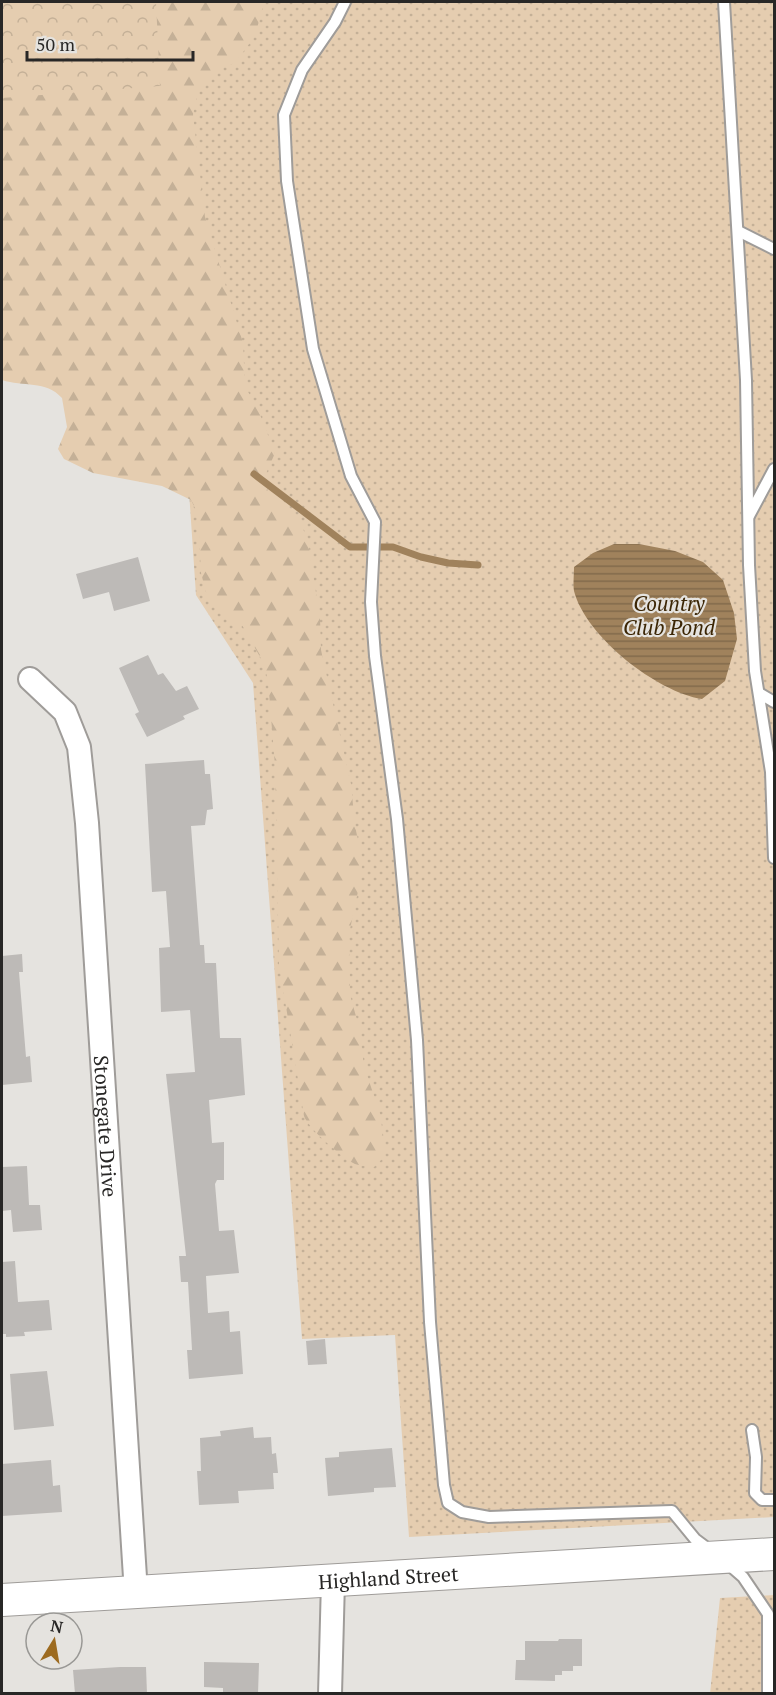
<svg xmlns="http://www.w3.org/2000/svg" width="776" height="1695" font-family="'PT Serif',serif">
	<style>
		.grass { fill: url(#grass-dots) }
		.forest { fill: url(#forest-firs) }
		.park { fill: url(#park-crowns) }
		.water { fill: url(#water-rules) }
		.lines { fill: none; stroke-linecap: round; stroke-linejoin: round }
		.stream { stroke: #a0825c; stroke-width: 7 }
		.building { fill: #bdbab7 }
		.lane-casing { stroke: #9f9c99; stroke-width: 14 }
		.street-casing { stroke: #9f9c99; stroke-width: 26 }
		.secondary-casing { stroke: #9f9c99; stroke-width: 34 }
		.lane { stroke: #fff; stroke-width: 10 }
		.street { stroke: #fff; stroke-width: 22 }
		.secondary { stroke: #fff; stroke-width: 32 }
		.labels { text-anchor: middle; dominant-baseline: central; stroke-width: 4.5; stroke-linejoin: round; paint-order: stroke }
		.street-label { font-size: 20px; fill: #282726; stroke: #e5e3df }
		.water-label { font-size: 21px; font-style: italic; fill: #3c2605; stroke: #e5e3df }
	</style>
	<defs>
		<pattern id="grass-dots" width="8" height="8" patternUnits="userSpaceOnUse" patternTransform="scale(1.5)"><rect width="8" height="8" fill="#e5cdb0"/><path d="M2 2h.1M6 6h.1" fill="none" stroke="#c4b097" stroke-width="1.8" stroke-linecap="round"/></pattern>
		<pattern id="forest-firs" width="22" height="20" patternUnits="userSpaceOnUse" patternTransform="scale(1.5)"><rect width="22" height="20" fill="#e5cdb0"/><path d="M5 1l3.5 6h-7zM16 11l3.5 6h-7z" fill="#c4b097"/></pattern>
		<pattern id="park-crowns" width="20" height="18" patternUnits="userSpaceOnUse" patternTransform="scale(1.5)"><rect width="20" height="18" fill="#e5cdb0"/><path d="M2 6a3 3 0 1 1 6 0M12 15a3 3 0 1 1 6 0" fill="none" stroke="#c4b097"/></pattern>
		<pattern id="water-rules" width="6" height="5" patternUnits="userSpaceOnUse" patternTransform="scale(1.5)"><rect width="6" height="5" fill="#a0825c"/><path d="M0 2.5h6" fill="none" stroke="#826a4c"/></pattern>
	</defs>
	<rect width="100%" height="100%" fill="#e5e3df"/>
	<g class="grass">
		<path d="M156,2H774V1517L409,1537L395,1335L302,1339L253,683L196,595Z"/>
		<path d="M774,1595V1693L710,1694L720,1598Z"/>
	</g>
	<path class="forest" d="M2,2H264L255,36L235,63L221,68L203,84L198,91L193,115L205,217L243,343L245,386L259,412L275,453L265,476L268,492L298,521L307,536L320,618L321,650L351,784L355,826L362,859L361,877L349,934L350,995L359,1027L364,1066L380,1114L385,1147L382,1159L374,1167C367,1166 361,1166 355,1164C342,1158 308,1128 304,1116L279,964L275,766L268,680L263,662L242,625L231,622L216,610L206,592L201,573L198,514L191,500L162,486L93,473L64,459L58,449L67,427L62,398C46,380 23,387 2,380Z"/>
	<path class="park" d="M2,2H156L160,86L2,98Z"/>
	<path class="water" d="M614,544H639L675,551L703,562L723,580L734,613L737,639L725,681L702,699C657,692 586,637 574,591C573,584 574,574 574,567L593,553Z"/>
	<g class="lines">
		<path class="stream" d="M254,474L350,547H393L421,557L448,563L478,565"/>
	</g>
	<g class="building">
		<path d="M138,557L150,601L114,611L109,592L83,599L76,574Z"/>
		<path d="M148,655L158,675L163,673L176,691L187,686L199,709L183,716L185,719L147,737L135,714L139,712L119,668Z"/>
		<path d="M204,760L205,774H210L213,809L207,810L205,825L191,826L200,945H204L205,963H216L220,1038H241L245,1095L209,1100L212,1143L224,1142V1180H217L215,1184L219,1231L234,1230L239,1273L206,1276L208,1313L229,1311L230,1332L240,1331L243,1374L189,1379L187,1350H192L188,1282H181L179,1256H186L166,1074L195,1072L190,1010L161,1012L159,948L170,947L166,891L152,892L145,764Z"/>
		<path d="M22,954L23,972H19L26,1057L30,1056L32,1082L2,1085V956Z"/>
		<path d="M27,1166L29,1205H40L42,1230L13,1232L11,1210L2,1211V1167Z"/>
		<path d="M15,1261L18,1302L49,1300L52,1330L24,1332L25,1336L6,1337V1334H2V1262Z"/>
		<path d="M325,1339L327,1364L308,1365L306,1341Z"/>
		<path d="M47,1371L54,1426L14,1430L10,1374Z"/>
		<path d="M253,1427L254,1438L271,1437L272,1454L276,1453L278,1473H273L274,1489L238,1491L239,1503L199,1505L197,1471H201L200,1438L221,1436L220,1431Z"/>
		<path d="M392,1448L396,1487L374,1488V1492L328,1496L325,1458L339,1457V1452Z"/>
		<path d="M51,1460L53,1486L60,1485L62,1512L2,1516V1464Z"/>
		<path d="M559,1639H582V1666H573V1671H562V1675H555V1681L515,1680L516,1660H525V1641H558Z"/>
		<path d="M204,1662L259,1663L258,1694H223V1688L204,1687Z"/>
		<path d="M120,1667H146L147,1694H75L73,1670Z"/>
	</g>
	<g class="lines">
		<defs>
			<g id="lane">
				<path d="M345,2L335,22L302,70L284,115L287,181L313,349L351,476L375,522L371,602L375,656L397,819L417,1040L430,1322L444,1485L448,1503L462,1512L489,1517L672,1511L695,1539L711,1551"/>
				<path d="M724,2L746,380L749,565L755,671L771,772L774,858"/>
				<path d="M738,231L774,249"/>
				<path d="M749,516L774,469"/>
				<path d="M759,693L774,702"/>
				<path d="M752,1430L756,1457L755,1493L762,1500H774"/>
				<path d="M728,1564L743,1577L768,1614V1694"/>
			</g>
			<g id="street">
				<path id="s1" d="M30,679L65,712L79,747L87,823L136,1593"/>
				<path d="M330,1694L333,1581"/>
			</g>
			<g id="secondary">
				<path id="s2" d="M2,1600L774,1554"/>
			</g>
		</defs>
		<use href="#lane" class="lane-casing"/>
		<use href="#street" class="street-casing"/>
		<use href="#secondary" class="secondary-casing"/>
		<use href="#lane" class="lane"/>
		<use href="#street" class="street"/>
		<use href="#secondary" class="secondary"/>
	</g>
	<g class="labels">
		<g class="street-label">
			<text stroke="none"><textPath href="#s1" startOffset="466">Stonegate Drive</textPath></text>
			<text stroke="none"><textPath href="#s2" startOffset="387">Highland Street</textPath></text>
		</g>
		<g class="water-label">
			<text x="669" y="603">Country<tspan x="669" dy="24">Club Pond</tspan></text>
		</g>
	</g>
	<rect width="776" height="1695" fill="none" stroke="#282726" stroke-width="6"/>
	<g transform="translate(54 1641) rotate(11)"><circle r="28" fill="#e5e3df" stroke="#999895" stroke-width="1.5"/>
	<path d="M0-4.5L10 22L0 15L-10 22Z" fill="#9d6b20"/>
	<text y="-9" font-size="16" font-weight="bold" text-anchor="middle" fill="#282726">N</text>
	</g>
	<path d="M27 51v9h166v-9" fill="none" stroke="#282726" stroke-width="3"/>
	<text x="36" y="51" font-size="18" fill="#282726" stroke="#e5e3df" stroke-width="4.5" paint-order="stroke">50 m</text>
</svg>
